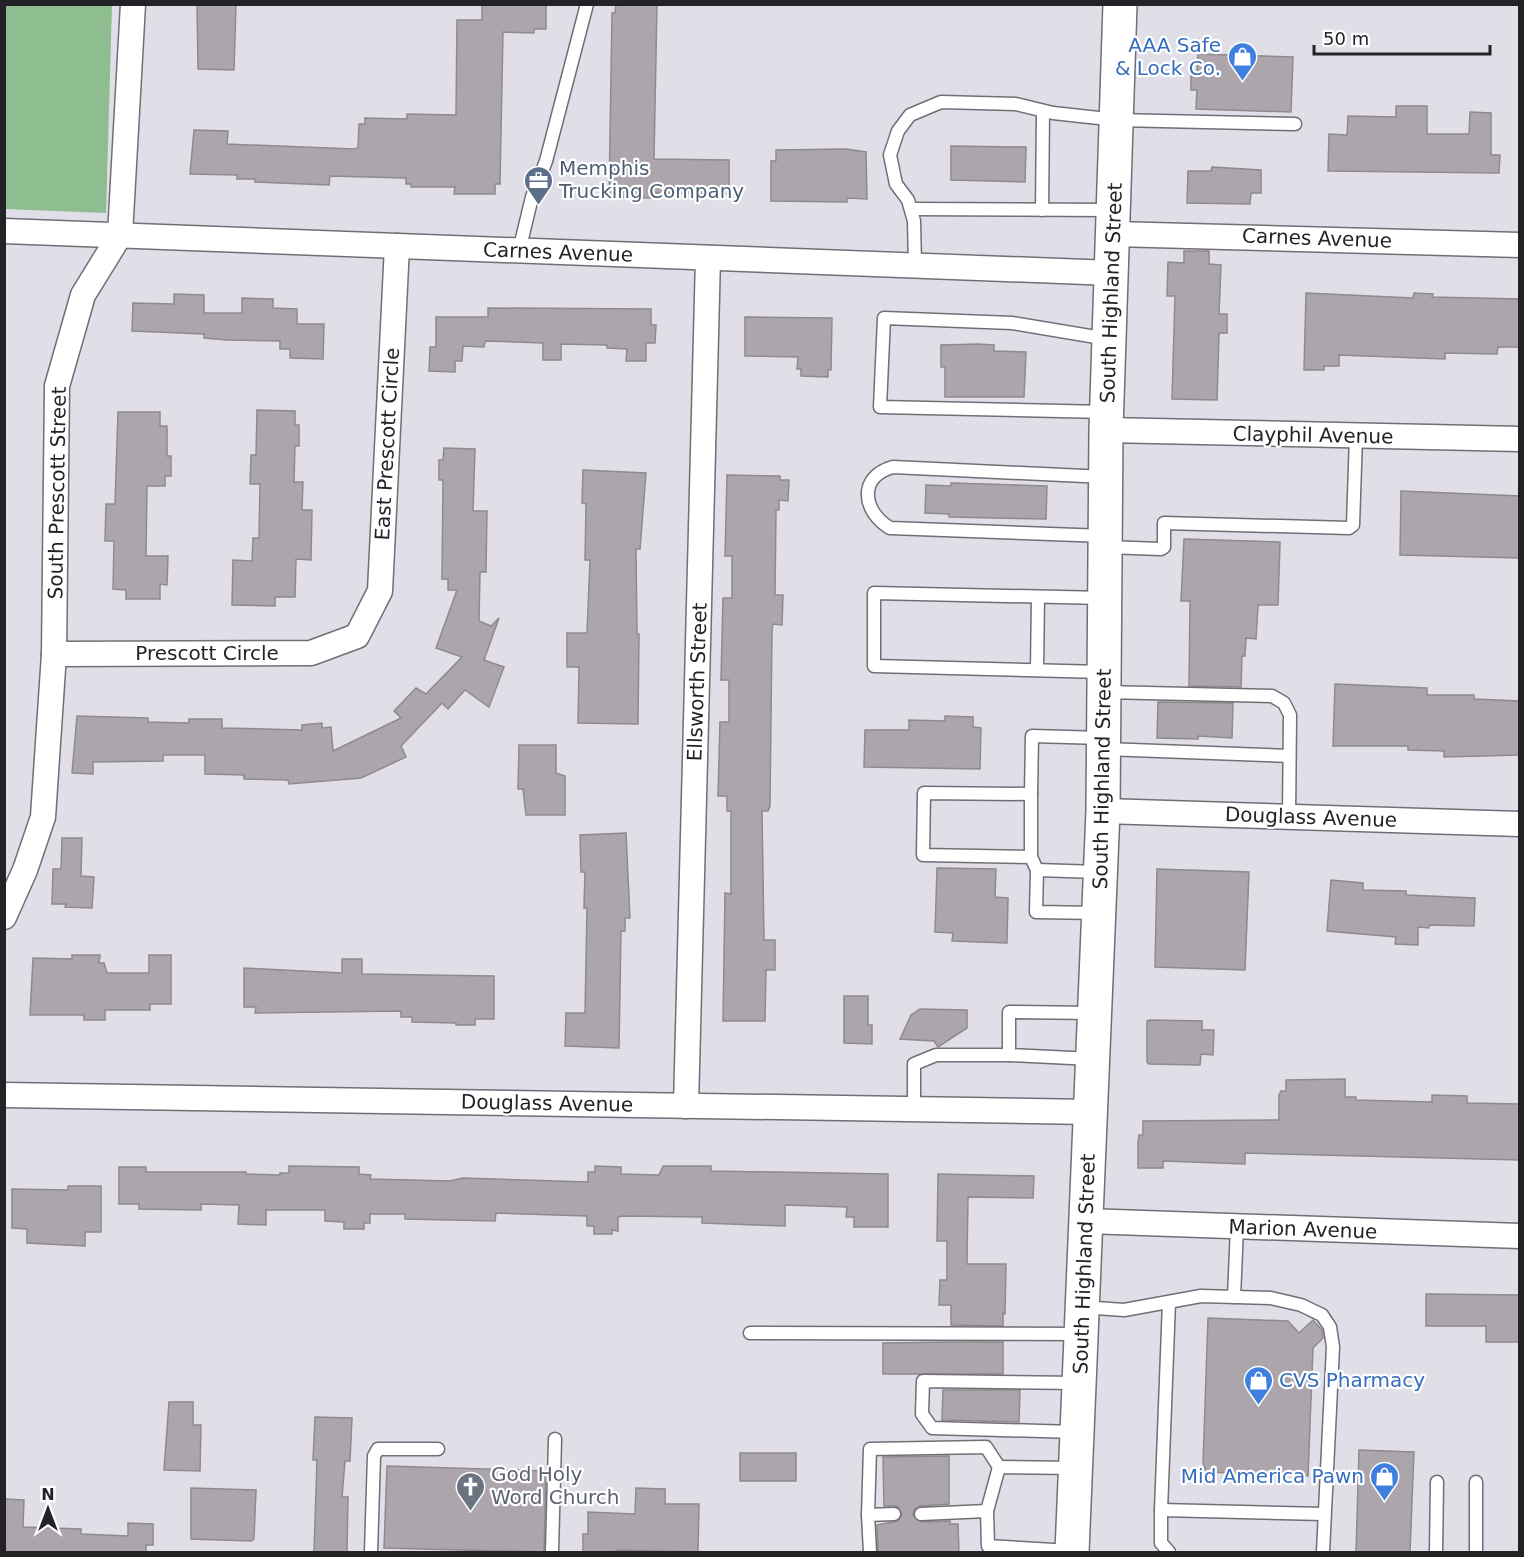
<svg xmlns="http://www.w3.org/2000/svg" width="1524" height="1557" font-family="'DejaVu Sans',sans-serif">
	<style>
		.green { fill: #8ebd8f }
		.building { fill: #aca5ab; stroke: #90898e; stroke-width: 1.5 }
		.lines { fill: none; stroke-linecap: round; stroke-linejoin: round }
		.service-casing { stroke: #706e76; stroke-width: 15 }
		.minor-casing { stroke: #706e76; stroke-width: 27 }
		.secondary-casing { stroke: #706e76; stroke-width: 36 }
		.service { stroke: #fff; stroke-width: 12 }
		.minor { stroke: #fff; stroke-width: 24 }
		.secondary { stroke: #fff; stroke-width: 33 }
		.labels { text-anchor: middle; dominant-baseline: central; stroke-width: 4.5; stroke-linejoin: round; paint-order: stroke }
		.shop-label { font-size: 20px; fill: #366cbe; stroke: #fff; text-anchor: end }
		.service-label { font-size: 20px; fill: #4e5e75; stroke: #fff; text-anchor: start }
		.street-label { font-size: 20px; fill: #232226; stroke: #fff }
		.worship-label { font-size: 20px; fill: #5b616d; stroke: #fff; text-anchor: start }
	</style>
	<rect width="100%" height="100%" fill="#e0dee7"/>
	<path class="green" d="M5,4L112,5L106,213L5,209Z"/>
	<g class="building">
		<path d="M197,4H236L234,70L198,69Z"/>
		<path d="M482,4H546V29H534V33L503,32L500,184H495V194H454L455,187H411V184H406V178L330,176L329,185L255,182V179H237V175L190,174L194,130L228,131L227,144L354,149L358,148L359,124H365V118L407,119V114L456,115L457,20H482Z"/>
		<path d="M616,4H657L654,159L729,160V194L654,193V198L609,197L612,13H615Z"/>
		<path d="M1198,54L1293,57L1291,112L1196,109L1197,90H1191V72H1197Z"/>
		<path d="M1396,106H1427V134H1469L1470,112L1491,113V155H1500L1499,173L1328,171L1329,134L1347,135L1348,116L1396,117Z"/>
		<path d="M951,146L1026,147L1025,182L951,180Z"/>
		<path d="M846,149L866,152L867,199L847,198V202L771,201V161H776V150Z"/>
		<path d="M1212,167L1261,170V193H1251L1250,204L1187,203L1188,171H1211Z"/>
		<path d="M1184,251H1209V264L1221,265L1219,314H1227V333H1219L1217,400L1172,399L1175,296H1167L1168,262L1184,263Z"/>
		<path d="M1306,293L1413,298L1414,293L1433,294L1432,297L1520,299V347H1498L1497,354L1445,353V359L1339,355V366H1324V370H1304Z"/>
		<path d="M174,294L204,295V313H242V298L273,299V308L297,309V324H324L323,359L290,358V349H280V341L227,340L204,338V334L132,331L133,303L174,304Z"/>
		<path d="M488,308L651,309V325H656L655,343H646V361H626L627,349L607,348V345L561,344V360H543V343L485,341L484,347L463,346L462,361H455V372L429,371L430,347H436V317H488Z"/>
		<path d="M745,317L832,318L831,370H828V377L801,376V369H797L798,357L745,356Z"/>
		<path d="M977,344L994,345V351L1026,352L1024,397H945V367H941V345Z"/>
		<path d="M257,410L295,411V425H299V446H295L294,482H303L302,510H312L311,560L296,559L295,597H275V606L232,605L233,560L252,561L253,538H259L260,484H250L251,455H256Z"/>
		<path d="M118,412H160V426H167V456H171V476H165V486H147L146,556H168L167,585L160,584V599H126V590L113,589L114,541H105L106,504H115Z"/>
		<path d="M444,448L475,449L473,511H487L486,572H480L479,621L491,626L499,618L484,660L504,667L489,707L465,690L448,709L442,703L401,746L406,757L361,778L289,784L288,780L244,779V775L205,774V755H163V761L93,762V774L72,773L77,716L148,718V722L189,723V719H222V728L302,730V725L322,723V728L331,727L333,751L401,718L394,711L416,688L426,694L462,657L436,648L457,590H448V579H442L443,480H439V460H443Z"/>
		<path d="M583,470L646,473L640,549H636L637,634H639L638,724L578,723L579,667H567V633H587L590,560H585L586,504L582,503Z"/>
		<path d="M727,475L780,476V480H789L788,501L779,500V510H776L775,595H783L782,625L773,624L772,631L770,806L768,811H762L764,940H775V970H766L765,1021H723L725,893L731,894V811H727V796H718L720,722H729V680H721L723,598H732V556H725Z"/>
		<path d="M951,483L1047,486L1046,519L949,517V514L925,513L926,485L951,486Z"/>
		<path d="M1401,491L1520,496V558L1400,555Z"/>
		<path d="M1184,539L1280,542L1278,605H1258L1256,639L1246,638L1245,656H1242L1241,687L1189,686L1190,601H1181Z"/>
		<path d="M1335,684L1427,688V695H1474V699L1520,701V755L1444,757V751L1408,750V746H1333Z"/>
		<path d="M1158,702L1233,703L1232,738L1198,736V739L1157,738Z"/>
		<path d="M945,716L973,717V727L981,728L980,769L864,767L865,730H909V720L945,721Z"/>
		<path d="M519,745H556V773L565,776V815H526L523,789H518Z"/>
		<path d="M626,833L630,918H625V931H621L619,1048L565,1046L566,1013H585L587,908H584L585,872H581L580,835Z"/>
		<path d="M62,838H82L81,876L94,877L92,908L65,907L66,904H52L53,869H61Z"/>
		<path d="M937,868L996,869L995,897L1008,898L1007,943L952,941L953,933L935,932Z"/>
		<path d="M1157,869L1249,872L1245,970L1155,967Z"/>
		<path d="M1331,880L1363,883V890L1406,891V895L1475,898L1474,926L1429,925V928L1418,927V945L1395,944L1396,937L1327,931Z"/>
		<path d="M72,955H100L99,963H104L107,973H149V955H171V1004H150V1010H105V1020H84V1015H30L33,958L72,959Z"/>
		<path d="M342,959H362V974L494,976V1019H475V1025H456V1023L412,1022V1017H401V1011L255,1013L256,1007H244V968L342,973Z"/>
		<path d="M844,996H868V1025H872V1044L844,1043Z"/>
		<path d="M920,1009L967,1010V1028L938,1047L934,1041L900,1039L911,1015Z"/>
		<path d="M1150,1020L1202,1021V1030H1214L1213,1055L1201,1054L1200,1065L1149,1064L1147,1062V1021Z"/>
		<path d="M1345,1079V1097H1356V1100L1432,1102V1095L1467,1096V1103L1520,1104V1160L1245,1153V1164L1163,1161V1168H1138V1142L1139,1135H1143V1121L1279,1120V1095L1281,1091H1286V1080Z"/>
		<path d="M289,1166L359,1167V1174L371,1175L370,1179L450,1181L463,1178L588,1182V1172H595V1166L621,1167V1174L659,1175L663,1166H711V1171L888,1174V1227H854V1217H846L847,1207L785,1205V1226L702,1223V1217L623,1216L618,1217V1231L612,1230V1234H594V1226H587V1216L496,1213L495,1221L405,1219V1214H370V1223H364V1229H344V1222L325,1221V1210H266V1225L238,1224L239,1205L201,1204V1210L139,1209V1204H119V1167H146V1172H246V1174L280,1175V1173H289Z"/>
		<path d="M938,1174L1034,1176L1033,1198L968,1197L967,1264H1006L1005,1314L1003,1313V1326L951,1325V1305H939L940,1280H947V1241H937Z"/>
		<path d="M68,1186H101V1232H85V1246L27,1243V1229L12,1228V1189L68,1190Z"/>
		<path d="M1426,1294L1520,1295L1519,1342H1486V1326H1426Z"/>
		<path d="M1208,1318L1288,1321L1299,1333L1313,1320L1322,1330L1323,1338L1313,1348L1308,1476L1206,1472L1203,1463Z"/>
		<path d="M951,1342H1003V1374H883V1343Z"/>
		<path d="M943,1390H1020L1019,1422L942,1420Z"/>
		<path d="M169,1402H193V1425H201L200,1471L164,1470Z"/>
		<path d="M315,1417L352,1418L350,1461H345L342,1497H348L347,1552H314L317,1460H313Z"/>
		<path d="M1359,1450L1414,1452L1410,1552H1356Z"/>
		<rect x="740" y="1453" width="56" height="28"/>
		<path d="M949,1456V1504L920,1506L914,1510L913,1515L921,1522L950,1521V1524H958L959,1552H878L877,1525L898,1521L902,1514L897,1506H884L883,1457Z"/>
		<path d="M387,1466L546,1471L544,1552L384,1548Z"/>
		<path d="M191,1488L256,1490L254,1539L251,1541L191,1539Z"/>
		<path d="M636,1488L665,1489V1504H699L698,1552L616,1550V1552H583V1534H588V1512L635,1514Z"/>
		<path d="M4,1499L24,1500L23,1527L81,1529V1534L128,1536V1523L153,1524V1545H146V1552H4Z"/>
	</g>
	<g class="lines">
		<defs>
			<g id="service">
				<path d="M911,209L1113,210"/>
				<path d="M1042,210L1043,111"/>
				<path d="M519,251L532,197L546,161L587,4"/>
				<path d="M915,266L914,221L908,200L896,184L890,155L898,131L910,115L941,102L1016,104L1053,113L1117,120L1295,124"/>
				<path d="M1105,412L880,407L884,318L1012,323L1108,339"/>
				<path d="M1105,477L893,467C857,477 863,512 890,528L1105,536"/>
				<path d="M1106,547L1161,549L1164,547V523L1349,528L1353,525L1356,436"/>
				<path d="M1037,670L1038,597"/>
				<path d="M1102,672L874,666V593L1104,598"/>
				<path d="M1105,692L1272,696L1284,703L1290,715L1289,817"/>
				<path d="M1105,749L1289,756"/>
				<path d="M1031,857V794"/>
				<path d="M1037,870L1098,872"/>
				<path d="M1098,913L1036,912L1037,870L1031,857L923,855L924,793L1031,794L1032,736L1103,738"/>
				<path d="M1092,1059L1009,1055V1012L1093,1013"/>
				<path d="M914,1110V1064L936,1055H1009"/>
				<path d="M1234,1297L1237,1227"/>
				<path d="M1082,1307L1124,1310L1201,1296L1271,1298L1301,1305L1322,1315L1330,1327L1333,1347L1323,1552"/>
				<path d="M750,1333L1080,1334"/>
				<path d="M1075,1432L932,1428L922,1414L923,1381L1078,1383"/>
				<path d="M1476,1482V1552"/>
				<path d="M1161,1510L1324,1514"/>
				<path d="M921,1514L987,1511"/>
				<path d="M868,1515L870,1449L986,1447L999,1467"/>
				<path d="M1070,1551L988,1546L987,1511L999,1467L1074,1468"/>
				<path d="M371,1552L374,1456L378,1449H438"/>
				<path d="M552,1552L555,1439"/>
				<path d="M870,1552L868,1515L894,1514"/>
				<path d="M1169,1552L1161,1543V1510L1169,1302"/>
				<path d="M1436,1552L1437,1482"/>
			</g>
			<g id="minor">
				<path d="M4,231L1112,273"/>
				<path d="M1114,234L1520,245"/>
				<path d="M1106,430L1520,439"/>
				<path d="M54,654L311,653L357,636L380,591L397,246"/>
				<path d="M1103,811L1520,824"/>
				<path d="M4,917L25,870L43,817L54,654L57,386L83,295L120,235L133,4"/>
				<path d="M4,1095L1090,1112"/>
				<path d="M686,1106L708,258"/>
				<path d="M1086,1221L1520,1236"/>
			</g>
			<path id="secondary" d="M1072,1552L1103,811L1106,430L1120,4"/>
		</defs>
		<use href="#service" class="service-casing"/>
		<use href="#minor" class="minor-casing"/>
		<use href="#secondary" class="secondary-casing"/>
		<use href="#service" class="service"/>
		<use href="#minor" class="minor"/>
		<use href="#secondary" class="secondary"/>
	</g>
	<defs>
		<symbol id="shop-pin" viewBox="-11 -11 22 30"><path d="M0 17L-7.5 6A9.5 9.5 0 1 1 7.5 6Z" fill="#3f7fe0" stroke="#fff"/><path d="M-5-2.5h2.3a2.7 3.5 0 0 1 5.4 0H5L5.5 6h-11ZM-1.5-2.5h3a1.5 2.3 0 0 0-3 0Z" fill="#fff"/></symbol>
		<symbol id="office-pin" viewBox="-11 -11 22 30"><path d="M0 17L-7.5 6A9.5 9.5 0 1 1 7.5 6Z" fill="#5c6f8a" stroke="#fff"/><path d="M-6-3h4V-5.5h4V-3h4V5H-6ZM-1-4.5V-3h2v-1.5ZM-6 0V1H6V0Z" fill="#fff"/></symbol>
		<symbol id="church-pin" viewBox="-11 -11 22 30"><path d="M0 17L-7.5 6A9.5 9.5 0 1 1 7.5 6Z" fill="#6b7280" stroke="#fff"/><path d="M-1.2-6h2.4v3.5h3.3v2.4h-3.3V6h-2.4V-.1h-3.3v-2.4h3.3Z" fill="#fff"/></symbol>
	</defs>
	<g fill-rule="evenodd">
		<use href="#shop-pin" x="1226" y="40" width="33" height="45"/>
		<use href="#office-pin" x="522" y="164" width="33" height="45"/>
		<use href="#shop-pin" x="1242" y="1364" width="33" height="45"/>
		<use href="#shop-pin" x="1368" y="1460" width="33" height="45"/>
		<use href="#church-pin" x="454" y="1470" width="33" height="45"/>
	</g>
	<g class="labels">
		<g class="shop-label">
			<text x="1221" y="45">AAA Safe<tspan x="1221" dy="23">&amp; Lock Co.</tspan></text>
			<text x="1279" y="1380" text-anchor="start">CVS Pharmacy</text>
			<text x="1364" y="1476">Mid America Pawn</text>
		</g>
		<g class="service-label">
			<text x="559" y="168">Memphis<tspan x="559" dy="23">Trucking Company</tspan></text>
		</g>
		<g class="street-label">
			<text transform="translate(1317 238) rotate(2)">Carnes Avenue</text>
			<text transform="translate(558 252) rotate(2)">Carnes Avenue</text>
			<text transform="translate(1111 293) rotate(-88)">South Highland Street</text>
			<text transform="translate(1313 435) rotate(1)">Clayphil Avenue</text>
			<text transform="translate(387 444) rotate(-87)">East Prescott Circle</text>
			<text transform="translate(57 493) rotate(-89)">South Prescott Street</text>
			<text x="207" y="653">Prescott Circle</text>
			<text transform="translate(697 682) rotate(-88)">Ellsworth Street</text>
			<text transform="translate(1102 779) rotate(-89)">South Highland Street</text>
			<text transform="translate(1311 817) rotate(2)">Douglass Avenue</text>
			<text transform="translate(547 1103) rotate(1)">Douglass Avenue</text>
			<text transform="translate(1303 1229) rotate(2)">Marion Avenue</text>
			<text transform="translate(1084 1264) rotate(-88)">South Highland Street</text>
		</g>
		<g class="worship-label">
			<text x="491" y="1474">God Holy<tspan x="491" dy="23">Word Church</tspan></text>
		</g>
	</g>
	<rect width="1524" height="1557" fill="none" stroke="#232226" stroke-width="12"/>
	<g transform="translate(48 1509)" stroke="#ffffff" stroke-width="4.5" paint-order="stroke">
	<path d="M0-4.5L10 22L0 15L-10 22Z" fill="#232226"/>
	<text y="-9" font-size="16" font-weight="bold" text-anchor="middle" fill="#232226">N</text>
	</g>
	<path d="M1314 45v9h176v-9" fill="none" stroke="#232226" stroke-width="3"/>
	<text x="1323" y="45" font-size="18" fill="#232226" stroke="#ffffff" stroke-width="4.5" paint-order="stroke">50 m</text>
</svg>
